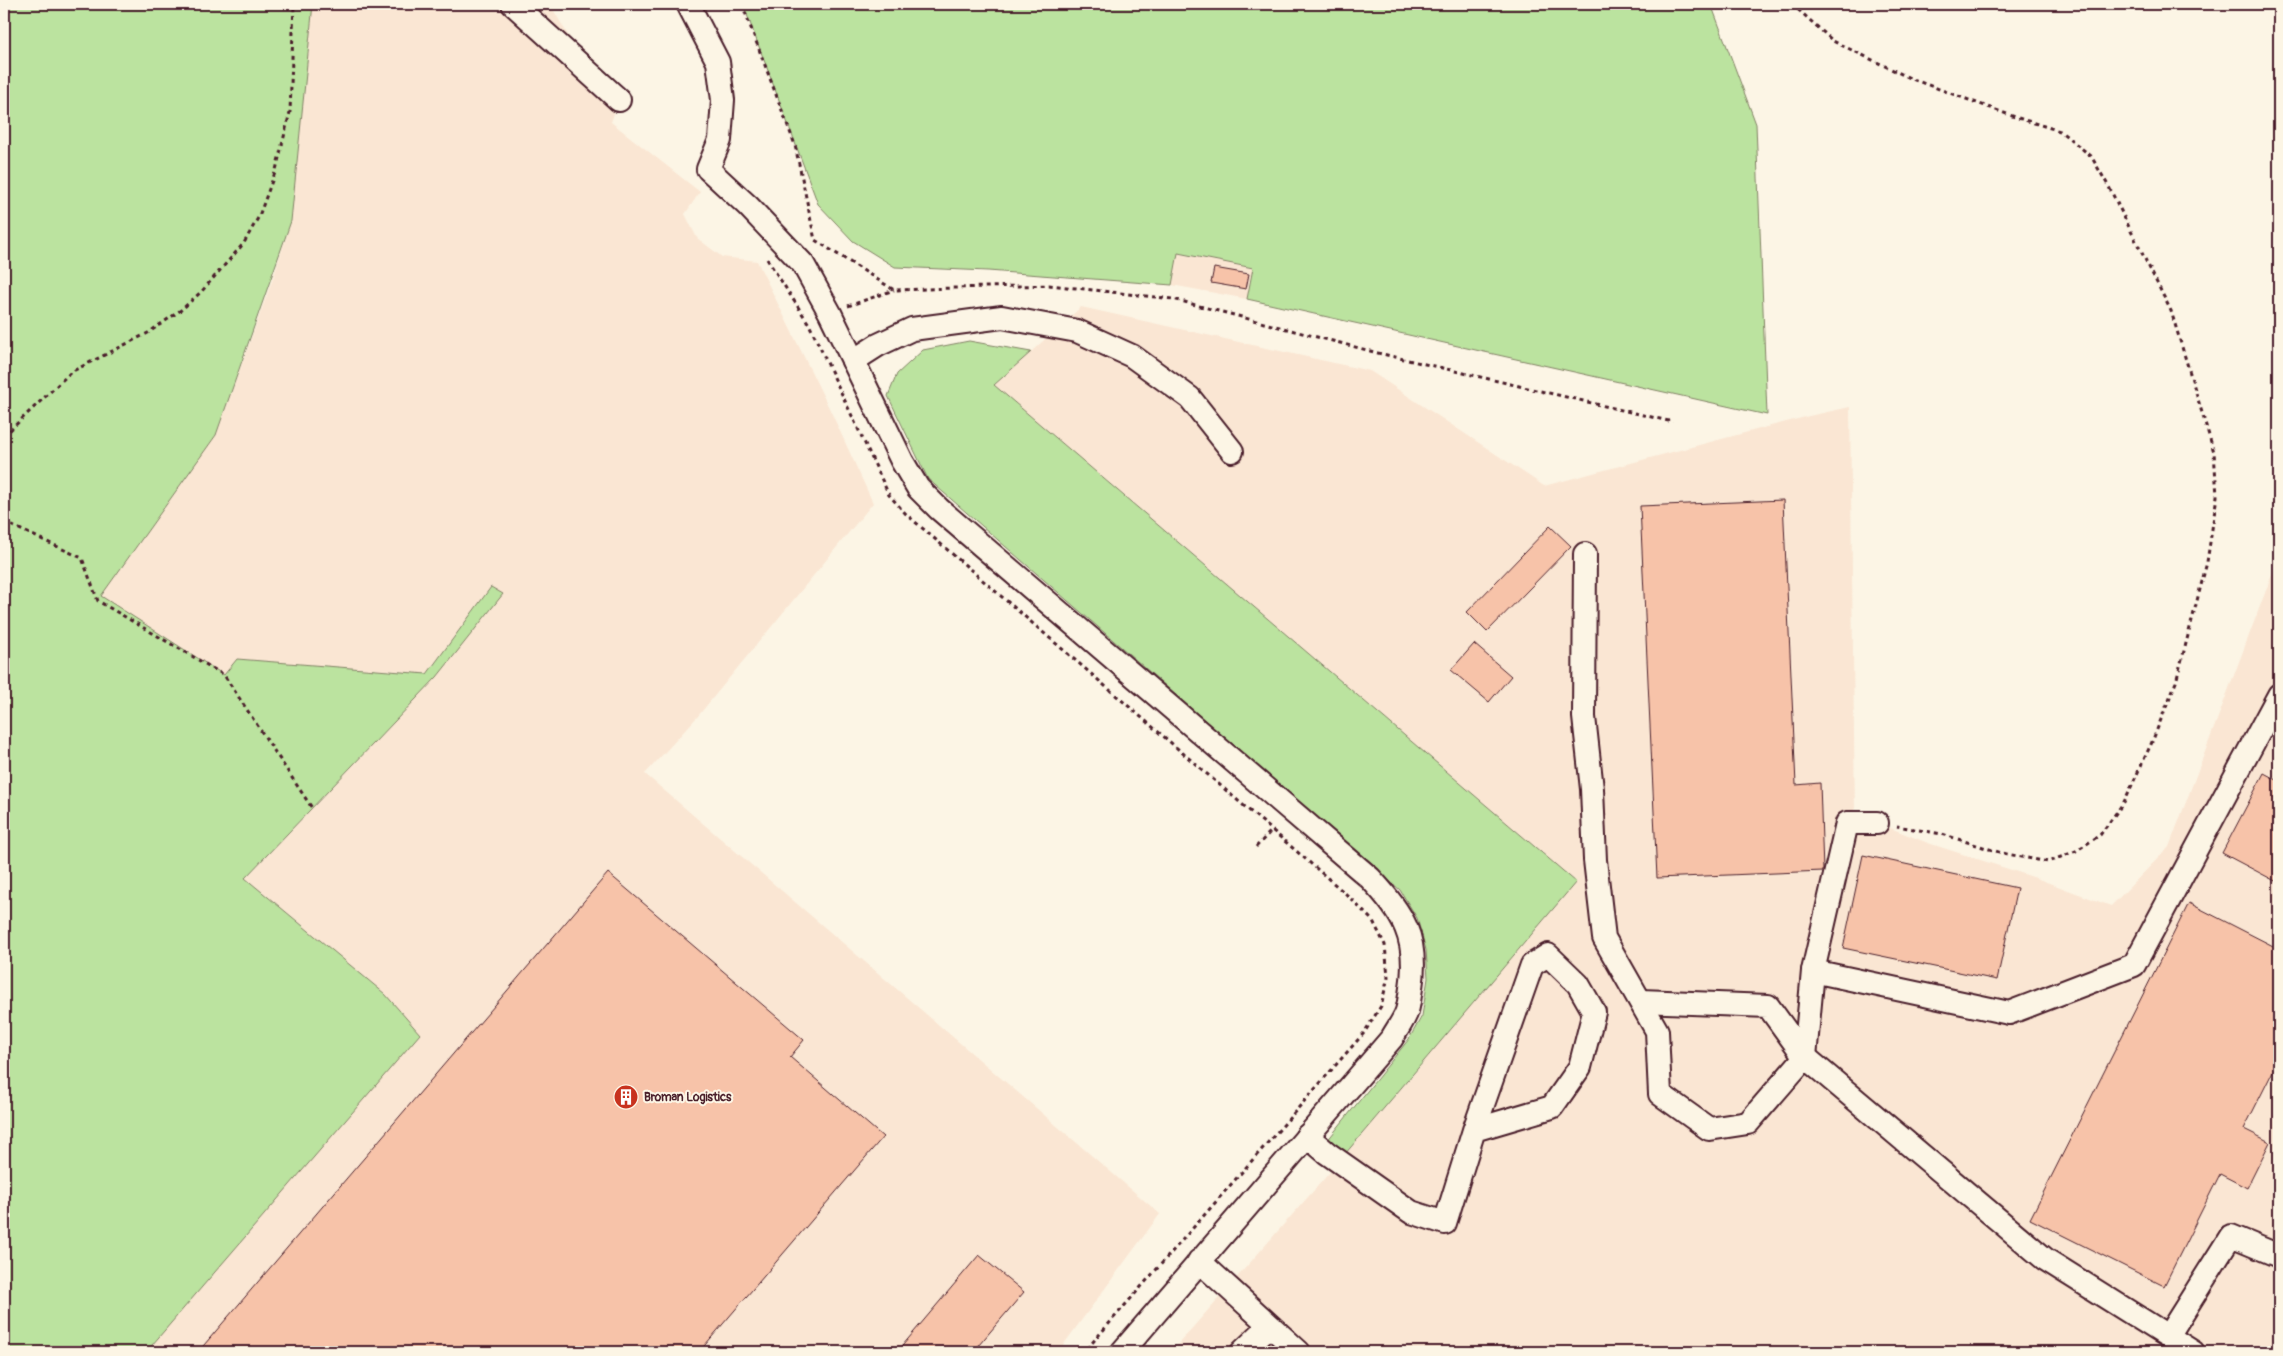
<svg xmlns="http://www.w3.org/2000/svg" width="2283" height="1356" font-family="Pangolin,sans-serif">
	<style>
		.built { fill: #fae6d3 }
		.green { fill: #bbe39f; stroke: #828165 }
		.building { fill: #f7c3a9; stroke: #4a1f2b }
		.lines { fill: none; stroke-linecap: round; stroke-linejoin: round }
		.minor-casing { stroke: #4a1f2b; stroke-width: 26 }
		.path { stroke: #4a1f2b; stroke-width: 3; stroke-dasharray: 4 4; stroke-linecap: butt }
		.minor { stroke: #fcf5e5; stroke-width: 22 }
		.labels { text-anchor: middle; dominant-baseline: central; stroke-width: 4; stroke-linejoin: round; paint-order: stroke }
		.poi-label { font-size: 12px; font-weight: bold; fill: #4a1f2b; stroke: #fcf5e5; text-anchor: start }
	</style>
	<rect width="100%" height="100%" fill="#fcf5e5"/>
	<filter id="ink" filterUnits="userSpaceOnUse"><feTurbulence type="fractalNoise" baseFrequency=".02" numOctaves="2"/><feDisplacementMap in="SourceGraphic" scale="10" xChannelSelector="R" yChannelSelector="G"/><feConvolveMatrix kernelMatrix="1 2 1 2 8 2 1 2 1" color-interpolation-filters="sRGB"/></filter>
	<g filter="url(#ink)">
		<g class="built">
			<path d="M313,4H550L580,56L619,100L611,122L700,192L685,214L697,238L722,257L757,261L833,416L873,503L698,716L645,774L1160,1214L1058,1352H146L382,1075L385,994L245,878L437,677L502,594L491,587L427,674L238,659L224,675L100,596L216,435L274,275L291,221Z"/>
			<path d="M1178,253L1253,268L1247,299L1172,285Z"/>
			<path d="M1081,307L1370,371L1544,486L1809,416L1850,407L1855,814L1928,843L2033,877L2111,906L2169,847L2279,556V1352H1171L1331,1171L1576,882L994,385Z"/>
		</g>
		<g class="green">
			<path d="M4,4H313L291,221L216,435L101,596L224,675L237,659L427,674L491,587L503,594L437,677L245,878L385,994L420,1034L146,1352H4Z"/>
			<path d="M743,4H1711L1756,124L1767,415L1247,299L1253,268L1178,253L1172,285L988,271L895,267L853,241L818,204Z"/>
			<path d="M969,341L1031,352L994,385L1576,882L1345,1154L1327,1141L1409,1039L1422,1016L1428,978L1426,950L1417,918L1400,890L928,479L888,396L897,374L923,350Z"/>
		</g>
		<g class="building">
			<path d="M1214,268L1249,274L1246,289L1211,283Z"/>
			<path d="M1783,500L1796,785L1820,783L1823,871L1657,878L1640,506Z"/>
			<path d="M1550,526L1571,546L1487,632L1467,612Z"/>
			<path d="M1474,644L1511,676L1489,702L1451,670Z"/>
			<path d="M2264,773L2279,781V883L2222,853Z"/>
			<path d="M1863,855L2017,888L1997,980L1843,948Z"/>
			<path d="M608,873L804,1040L790,1057L883,1137L699,1352H198Z"/>
			<path d="M2189,903L2279,949V1059L2244,1129L2270,1142L2247,1188L2220,1174L2164,1286L2030,1219Z"/>
			<path d="M979,1255L1024,1292L973,1352H897Z"/>
		</g>
		<g class="lines">
			<defs>
				<g id="minor">
					<path d="M513,4L619,100"/>
					<path d="M688,4L718,62L723,100L720,140L708,169L748,206L803,264L830,313L902,461L918,488L939,509L1370,878C1403,913 1419,938 1411,988C1410,995 1409,1004 1407,1011C1404,1020 1397,1029 1392,1038L1122,1352"/>
					<path d="M853,361L878,345L912,329L1002,317L1077,331L1132,356L1190,398L1232,451"/>
					<path d="M1585,554L1584,717L1592,789L1595,860L1604,938L1657,1031L1660,1094L1709,1129L1748,1123L1805,1057L1813,971L2009,1013L2134,965L2279,695"/>
					<path d="M1813,971L1847,823H1877"/>
					<path d="M1641,1001L1768,1006L1805,1057L2045,1259L2193,1352"/>
					<path d="M1307,1136L1327,1153L1411,1212L1445,1223L1474,1130L1532,965L1548,955L1578,984L1594,1012L1580,1067L1552,1107L1474,1130"/>
					<path d="M1199,1261L1299,1352"/>
					<path d="M2168,1336L2231,1236L2279,1256"/>
					<path d="M1242,1352L1269,1326"/>
				</g>
			</defs>
			<use href="#minor" class="minor-casing"/>
			<g class="path">
				<path d="M742,4L795,145L815,240L894,290L1049,285L1173,299L1378,353L1673,422"/>
				<path d="M1792,4L1833,41L1912,79L2015,117L2060,131L2091,156L2109,187L2171,311L2214,452L2217,496L2207,562L2176,682L2152,742L2124,802L2100,835L2076,851L2048,862L2002,853L1942,834L1897,826"/>
				<path d="M4,9L6,4"/>
				<path d="M767,259L809,324L889,495L906,514L1346,894L1373,921L1385,945L1388,977L1381,1006L1364,1033L1084,1352"/>
				<path d="M848,306L894,290"/>
				<path d="M4,436L71,372L148,333L181,310L202,291L244,243L259,216L276,170L290,112L294,4"/>
				<path d="M4,522L82,558L98,601L224,675L312,808"/>
				<path d="M1256,847L1272,830"/>
			</g>
			<use href="#minor" class="minor"/>
		</g>
	</g>
	<defs>
		<symbol id="building-disc" viewBox="-11 -11 22 22"><circle r="9.5" fill="#c8321e" stroke="#fcf5e5"/><path d="M-4-6H4V6H1V3H-1V6H-4ZM-2.5-4.3h1.7v1.8h-1.7ZM.8-4.3h1.7v1.8H.8ZM-2.5-1h1.7V.8h-1.7ZM.8-1h1.7V.8H.8Z" fill="#fff"/></symbol>
	</defs>
	<g fill-rule="evenodd">
		<use href="#building-disc" x="612" y="1083" width="28" height="28"/>
	</g>
	<g class="labels">
		<g class="poi-label">
			<text x="644" y="1097">Broman Logistics</text>
		</g>
	</g>
	<rect width="2283" height="1356" fill="none" stroke="#fcf5e5" stroke-width="20"/>
	<rect x="10" y="10" width="2263" height="1336" fill="none" stroke="#4a1f2b" stroke-width="2" filter="url(#ink)"/>
</svg>
